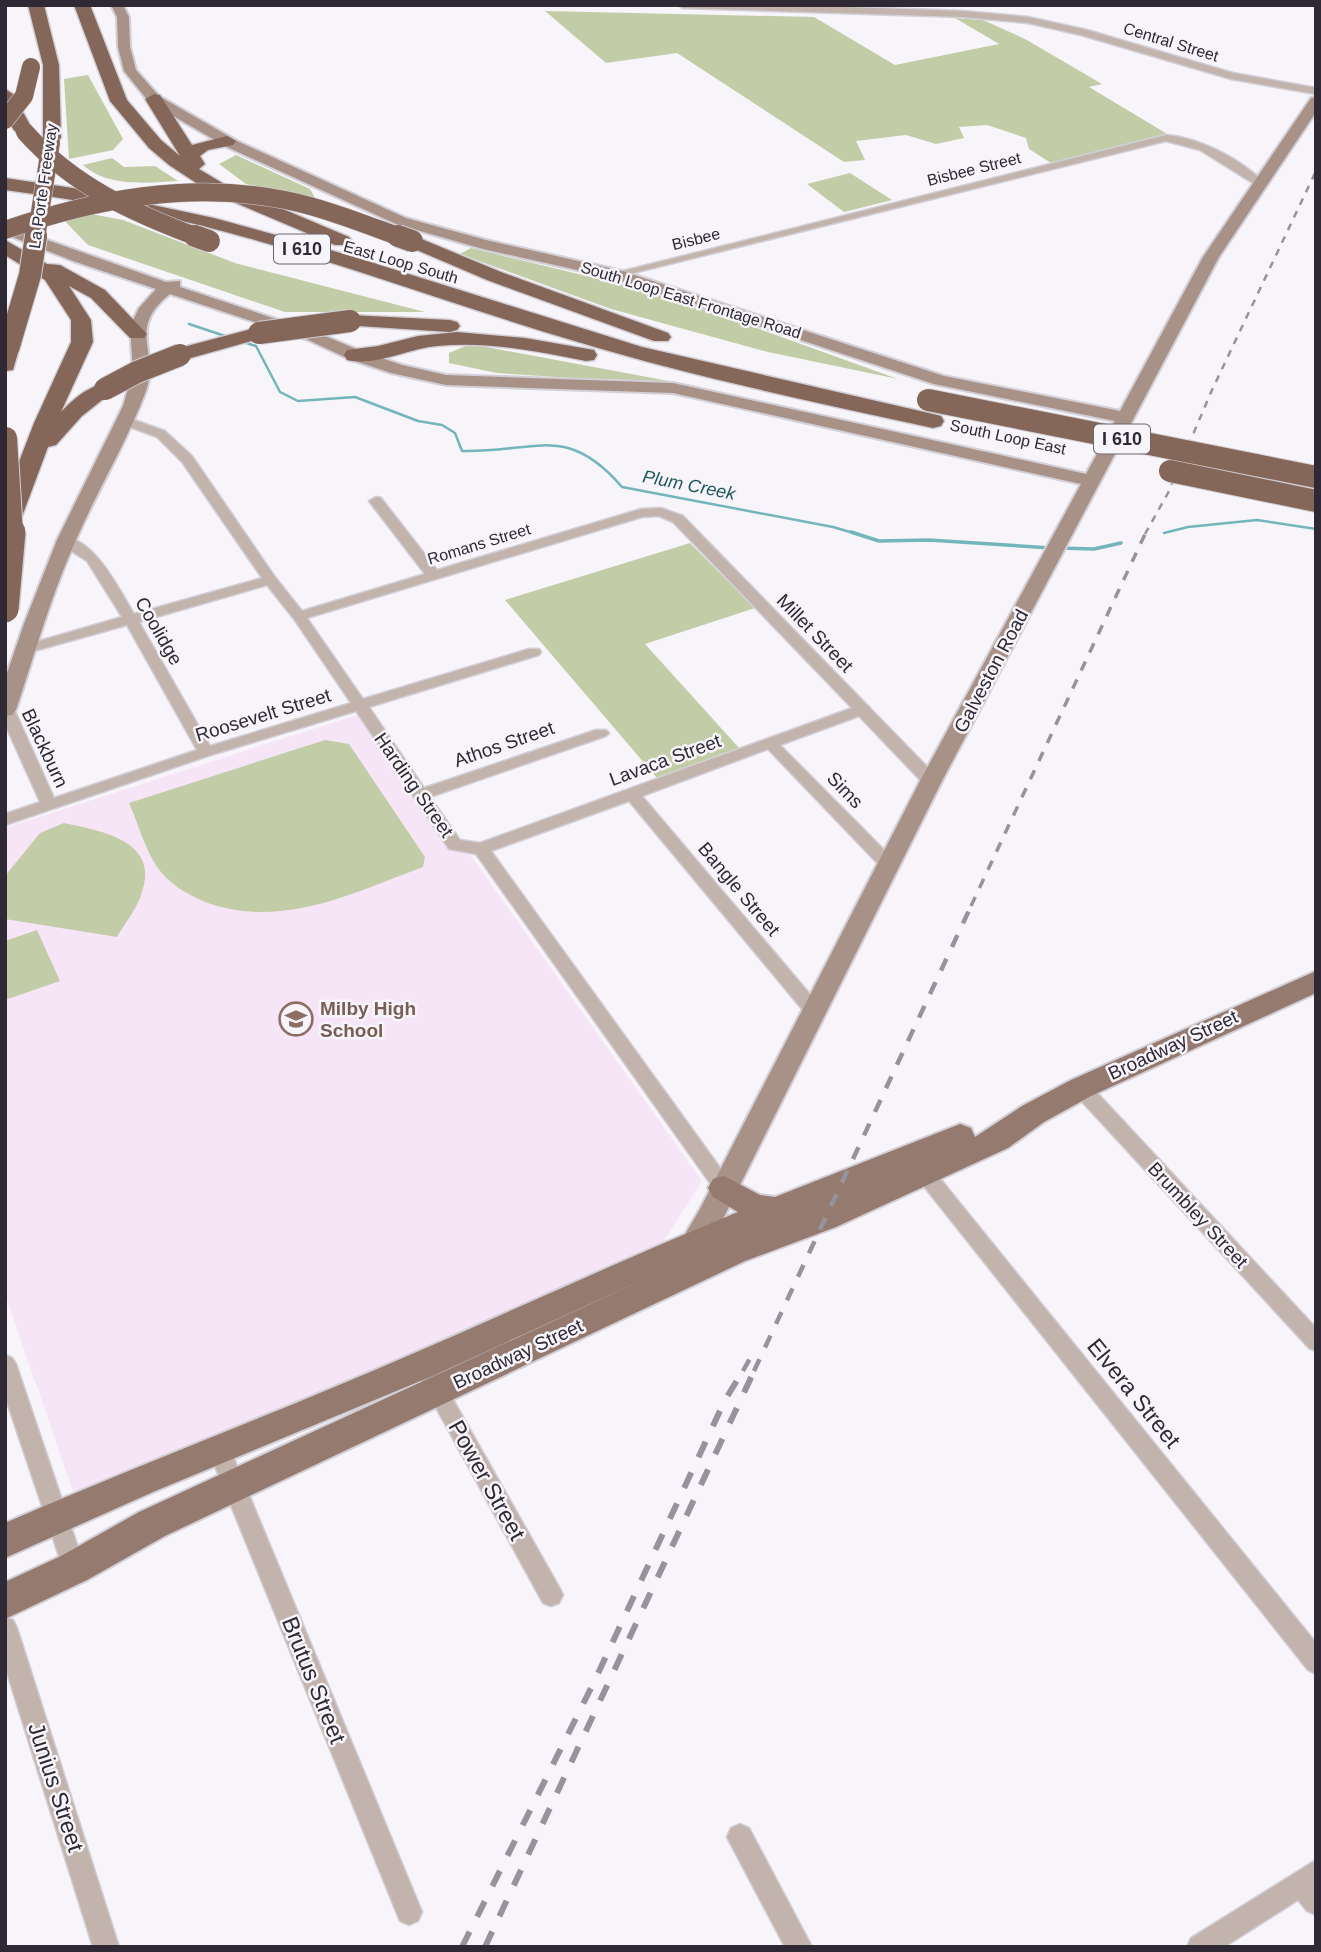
<svg xmlns="http://www.w3.org/2000/svg" width="1321" height="1952" font-family="Helvetica,sans-serif">
	<style>
		.education { fill: #f6e5f7 }
		.green { fill: #c2cda7 }
		.lines { fill: none; stroke-linecap: round; stroke-linejoin: round }
		.stream-far1 { stroke: #72b6bc; stroke-width: 2.5 }
		.stream { stroke: #72b6bc; stroke-width: 3.5 }
		.minor-casing { stroke: #d3cfd6; stroke-width: 3 }
		.tertiary-casing { stroke: #d3cfd6; stroke-width: 3 }
		.secondary-casing { stroke: #d3cfd6; stroke-width: 4 }
		.primary-casing { stroke: #d3cfd6; stroke-width: 4 }
		.motorway-casing { stroke: #d3cfd6; stroke-width: 3 }
		.minor { fill: #c2b3ac; fill-rule: evenodd }
		.tertiary { fill: #c2b3ac; fill-rule: evenodd }
		.secondary { fill: #a89288; fill-rule: evenodd }
		.primary { fill: #957b6f; fill-rule: evenodd }
		.motorway { fill: #846759; fill-rule: evenodd }
		.rail-far3 { stroke: #97939c; stroke-width: 2.5; stroke-dasharray: 7 7; stroke-linecap: butt }
		.rail-far2 { stroke: #97939c; stroke-width: 3.5; stroke-dasharray: 10 10; stroke-linecap: butt }
		.rail-far1 { stroke: #97939c; stroke-width: 4.5; stroke-dasharray: 13 13; stroke-linecap: butt }
		.rail { stroke: #97939c; stroke-width: 6; stroke-dasharray: 17 17; stroke-linecap: butt }
		.motorway-bridge-far2-casing { stroke: #d3cfd6; stroke-width: 19; stroke-linecap: butt }
		.motorway-bridge-far1-casing { stroke: #d3cfd6; stroke-width: 24; stroke-linecap: butt }
		.motorway-bridge-casing { stroke: #d3cfd6; stroke-width: 30; stroke-linecap: butt }
		.motorway-bridge-far2 { stroke: #846759; stroke-width: 18 }
		.motorway-bridge-far1 { stroke: #846759; stroke-width: 22 }
		.motorway-bridge { stroke: #846759; stroke-width: 27 }
		.labels { text-anchor: middle; dominant-baseline: central; stroke-width: 5; stroke-linejoin: round; paint-order: stroke }
		.far-street-label { font-size: 16px; fill: #2e2934; stroke: #f7f4fa }
		.shield { fill: #f7f4fa; stroke: #6a666f; stroke-width: 2 }
		.shield-label { font-size: 18px; font-weight: bold; fill: #2e2934 }
		.far-water-label { font-size: 18px; font-style: italic; fill: #1c565b; stroke: #f7f4fa }
		.street-label { font-size: 19px; fill: #2e2934; stroke: #f7f4fa }
		.education-label { font-size: 19px; font-weight: bold; fill: #785e54; stroke: #f7f4fa; text-anchor: start }
		.near-street-label { font-size: 23px; fill: #2e2934; stroke: #f7f4fa }
	</style>
	<rect width="100%" height="100%" fill="#f7f4fa"/>
	<path class="education" d="M360,714L451,848L471,856L702,1181L663,1242L77,1503L5,1294V828Z"/>
	<g class="green">
		<path d="M545,11L814,17L895,65L999,44L955,18L983,20L1025,39L1102,84L1089,87L1169,135L1051,163L1029,149L1026,138L987,125L959,127L964,138L936,144L906,135L856,141L865,160L844,162L677,53L606,63Z"/>
		<path d="M88,75L123,139L113,150L69,159L64,79Z"/>
		<path d="M236,155L310,189L315,198L246,184L219,164Z"/>
		<path d="M112,158L124,167L155,166L178,181C147,183 107,187 83,165Z"/>
		<path d="M850,173L892,200L844,212L807,184Z"/>
		<path d="M75,211L123,220L235,263L425,312H285L88,245L57,213Z"/>
		<path d="M471,248L665,295L898,379L768,352L611,309L460,254Z"/>
		<path d="M470,344L701,387L497,373L449,363V353Z"/>
		<path d="M690,543L755,608L645,644L740,749L657,778L505,600Z"/>
		<path d="M325,740L349,744L425,857L423,867C353,893 281,930 205,902C189,895 172,886 161,872C146,854 139,825 129,803Z"/>
		<path d="M64,823C102,831 162,841 141,895C136,910 125,923 117,937L5,919V876L40,833Z"/>
		<path d="M37,930L60,981L5,1000V941Z"/>
	</g>
	<g class="lines">
		<g class="stream-far1">
			<path d="M189,324L231,338"/>
			<path d="M243,342L256,346L280,392L298,401L355,397L418,421L442,425L455,433L462,451C535,453 566,422 622,487L833,527L857,534"/>
			<path d="M1164,533L1188,527L1257,520L1316,529"/>
		</g>
		<g class="stream">
			<path d="M851,532L879,541L929,540L1051,548"/>
			<path d="M1059,548L1094,549L1121,543"/>
		</g>
		<defs>
			<g id="minor">
				<path d="M1166,135C1201,138 1240,159 1265,183L1256,185L1200,150L1166,141L617,277L611,274Z"/>
				<path d="M123,416L165,431L192,456L275,577L302,611L425,574L369,501L376,497L381,498L437,570L641,509L661,508L683,516L937,777L939,781L937,785H925L859,716L780,745L895,861L897,865L889,871L883,869L768,749L642,796L819,1005L822,1010L819,1015H807L629,801L491,851L731,1183L734,1188L731,1193L724,1196L717,1193L476,854L449,849L356,711L211,755L5,825V814L40,802L5,724V705L14,709L54,798L197,750L127,625L27,653L20,649L22,646L122,617L87,561L60,544V538C91,532 121,592 134,614L262,578L182,462L157,437L119,423V417ZM659,516L673,522L852,708L480,843L460,840L430,797L606,736L609,733L606,730H596L424,788L369,707L539,655L541,652L539,649H529L363,699L307,618L642,517ZM267,585L294,619L351,703L210,746L139,622Z"/>
				<path d="M1081,1081L1088,1083L1316,1328V1351L1309,1348L1074,1093L1072,1088L1074,1083Z"/>
				<path d="M918,1157L925,1160L1316,1643V1674L1308,1670L911,1170L908,1165L911,1160Z"/>
				<path d="M5,1355L12,1358L16,1364L85,1568L82,1576L74,1579L66,1576L63,1568L5,1396Z"/>
				<path d="M423,1356L430,1359L559,1587L563,1595L559,1603L551,1606L543,1603L416,1371L412,1365L416,1359Z"/>
				<path d="M219,1439L227,1442L230,1449L422,1912L418,1921L409,1925L400,1921L208,1449L211,1442Z"/>
				<path d="M5,1617L13,1620L17,1628L119,1947H93L5,1666Z"/>
				<path d="M740,1824L749,1828L812,1947H785L727,1837L731,1828Z"/>
				<path d="M1316,1860V1915L1307,1911L1298,1900L1224,1947H1187L1191,1938Z"/>
			</g>
			<path id="tertiary" d="M678,5H788L963,11L1028,17L1087,30L1233,73L1316,88V94L1231,79L1081,35L1028,23L963,17L683,8Z"/>
			<path id="secondary" d="M111,5H123L129,17L130,47L136,70L159,96L237,141L406,218L486,240L622,271L944,376L1120,411L1203,257L1311,98L1316,97V112L1219,257L942,781L724,1217L704,1251L694,1254L684,1251L680,1243L700,1209L920,781L1081,484L673,393L446,385L391,373L349,359L306,339L170,294C126,329 160,351 146,391C127,442 98,489 76,540C51,595 35,653 16,710L12,715L5,716V679L24,624L57,540L123,406L133,372L130,326L139,308L156,289L73,261L5,234V225L166,282L180,281V287L318,333L361,351L402,365L446,375L673,383L1086,474L1115,421L934,384L613,278L483,249L396,224L227,147L149,102L124,71L118,47L117,17Z"/>
			<path id="primary" d="M1316,971V993L1091,1096L1044,1122L1008,1148L836,1227L745,1261L165,1536L87,1580L5,1619V1582L61,1556L139,1512L660,1272L435,1375L153,1492L5,1558V1523C140,1464 277,1413 412,1354C521,1307 628,1257 738,1212L713,1197L708,1188L713,1179L724,1176L760,1195L775,1197L960,1124L971,1128L975,1137L1022,1106L1071,1080Z"/>
			<g id="motorway">
				<path d="M28,5H44L59,65L61,138L52,143L43,138V65Z"/>
				<path d="M74,5H90L127,100L161,140L180,156L145,99L154,94L160,95L192,145L227,136L236,141L233,145L208,150L200,156L205,164L199,169L224,184L349,237L352,241L349,245H335L210,192L169,165L149,148L110,101Z"/>
				<path d="M5,89L13,94L34,132L31,136L25,137C6,133 5,104 5,89Z"/>
				<path d="M5,178L73,188L214,218L348,255L642,347L933,414L941,416L944,421L941,426L933,428C814,402 694,377 578,342C452,305 330,258 203,226C138,210 72,199 5,190Z"/>
				<path d="M412,235L501,272L668,333L671,337L668,341H654L487,280L405,245L402,241Z"/>
				<path d="M5,240L47,264L60,265L105,290L147,334L144,338H130L91,298L69,286L91,320L93,342L61,412C73,399 95,380 113,384L116,389L82,416L56,445L48,447L17,530L14,535L5,537V498L34,423L71,342V320L45,280L5,255Z"/>
				<path d="M350,315L450,320L457,322L460,326L457,330L450,332L343,325L340,321L343,317Z"/>
				<path d="M259,327L266,329L269,333L266,337L180,361L172,360L169,355L172,350Z"/>
				<path d="M457,332L525,338L594,350L597,355L594,360L586,361C538,351 486,341 437,346C408,348 377,367 347,360L344,355L347,350L378,346L418,336Z"/>
				<path d="M9,340L16,342L20,346L13,370L5,371V341Z"/>
			</g>
		</defs>
		<use href="#minor" class="minor-casing"/>
		<use href="#tertiary" class="tertiary-casing"/>
		<use href="#secondary" class="secondary-casing"/>
		<use href="#primary" class="primary-casing"/>
		<use href="#motorway" class="motorway-casing"/>
		<use href="#minor" class="minor"/>
		<use href="#tertiary" class="tertiary"/>
		<use href="#secondary" class="secondary"/>
		<use href="#primary" class="primary"/>
		<use href="#motorway" class="motorway"/>
		<path class="rail-far3" d="M1145,534L1168,493L1212,390L1316,171"/>
		<path class="rail-far2" d="M971,906L1146,532"/>
		<g class="rail-far1">
			<path d="M743,1371L753,1353"/>
			<path d="M754,1371L972,904"/>
		</g>
		<g class="rail">
			<path d="M462,1947L595,1680L725,1400L744,1369"/>
			<path d="M485,1947L755,1369"/>
		</g>
		<defs>
			<g id="motorway-bridge-far2">
				<path d="M5,120L24,96L31,67"/>
				<path d="M25,132C73,186 133,213 200,238"/>
				<path d="M5,230C96,199 190,181 285,200C325,208 364,224 403,238"/>
				<path d="M36,238L51,142"/>
			</g>
			<g id="motorway-bridge-far1">
				<path d="M195,236L209,241"/>
				<path d="M398,236L412,241"/>
				<path d="M259,333L350,321"/>
				<path d="M9,346L30,275L36,236"/>
				<path d="M105,389L137,372L180,355"/>
				<path d="M928,400L1316,477"/>
				<path d="M6,438L12,534"/>
				<path d="M1170,471L1316,501"/>
			</g>
			<path id="motorway-bridge" d="M5,609L12,532"/>
		</defs>
		<use href="#motorway-bridge-far2" class="motorway-bridge-far2-casing"/>
		<use href="#motorway-bridge-far1" class="motorway-bridge-far1-casing"/>
		<use href="#motorway-bridge" class="motorway-bridge-casing"/>
		<use href="#motorway-bridge-far2" class="motorway-bridge-far2"/>
		<use href="#motorway-bridge-far1" class="motorway-bridge-far1"/>
		<use href="#motorway-bridge" class="motorway-bridge"/>
	</g>
	<defs>
		<symbol id="school-ring" viewBox="-11 -11 22 22"><circle r="9.5" fill="#f7f4fa" stroke="#8d6e63" stroke-width="1.5"/><path d="M0-5L7-2L0 1L-7-2ZM-4 1L0 2.5L4 1V4Q0 6-4 4Z" fill="#8d6e63"/></symbol>
	</defs>
	<g fill-rule="evenodd">
		<use href="#school-ring" x="277" y="1000" width="38" height="38"/>
	</g>
	<g class="labels">
		<g class="far-street-label">
			<text transform="translate(1171 42) rotate(17)">Central Street</text>
			<text transform="translate(974 169) rotate(-14)">Bisbee Street</text>
			<text transform="translate(43 186) rotate(-82)">La Porte Freeway</text>
			<text transform="translate(696 239) rotate(-14)">Bisbee</text>
			<text transform="translate(401 262) rotate(16)">East Loop South</text>
			<text transform="translate(691 300) rotate(17)">South Loop East Frontage Road</text>
			<text transform="translate(1008 437) rotate(12)">South Loop East</text>
			<text transform="translate(479 544) rotate(-17)">Romans Street</text>
		</g>
		<g class="shield">
			<rect x="274" y="234.5" width="56" height="29" rx="5"/>
			<rect x="1094" y="424.5" width="56" height="29" rx="5"/>
		</g>
		<g class="shield-label">
			<text x="302" y="249">I 610</text>
			<text x="1122" y="439">I 610</text>
		</g>
		<g class="far-water-label">
			<text transform="translate(689 485) rotate(11)">Plum Creek</text>
		</g>
		<g class="street-label">
			<text transform="translate(159 631) rotate(60)">Coolidge</text>
			<text transform="translate(815 633) rotate(46)">Millet Street</text>
			<text transform="translate(991 671) rotate(-62)">Galveston Road</text>
			<text transform="translate(263 715) rotate(-17)">Roosevelt Street</text>
			<text transform="translate(504 744) rotate(-19)">Athos Street</text>
			<text transform="translate(45 748) rotate(65)">Blackburn</text>
			<text transform="translate(665 760) rotate(-20)">Lavaca Street</text>
			<text transform="translate(414 785) rotate(55)">Harding Street</text>
			<text transform="translate(845 790) rotate(46)">Sims</text>
			<text transform="translate(739 889) rotate(50)">Bangle Street</text>
			<text transform="translate(1173 1045) rotate(-25)">Broadway Street</text>
			<text transform="translate(1198 1215) rotate(47)">Brumbley Street</text>
			<text transform="translate(518 1354) rotate(-25)">Broadway Street</text>
		</g>
		<g class="education-label">
			<text x="320" y="1008">Milby High<tspan x="320" dy="22">School</tspan></text>
		</g>
		<g class="near-street-label">
			<text transform="translate(1134 1393) rotate(51)">Elvera Street</text>
			<text transform="translate(487 1480) rotate(61)">Power Street</text>
			<text transform="translate(314 1680) rotate(68)">Brutus Street</text>
			<text transform="translate(56 1787) rotate(72)">Junius Street</text>
		</g>
	</g>
	<rect width="1321" height="1952" fill="none" stroke="#2e2934" stroke-width="14"/>
</svg>
